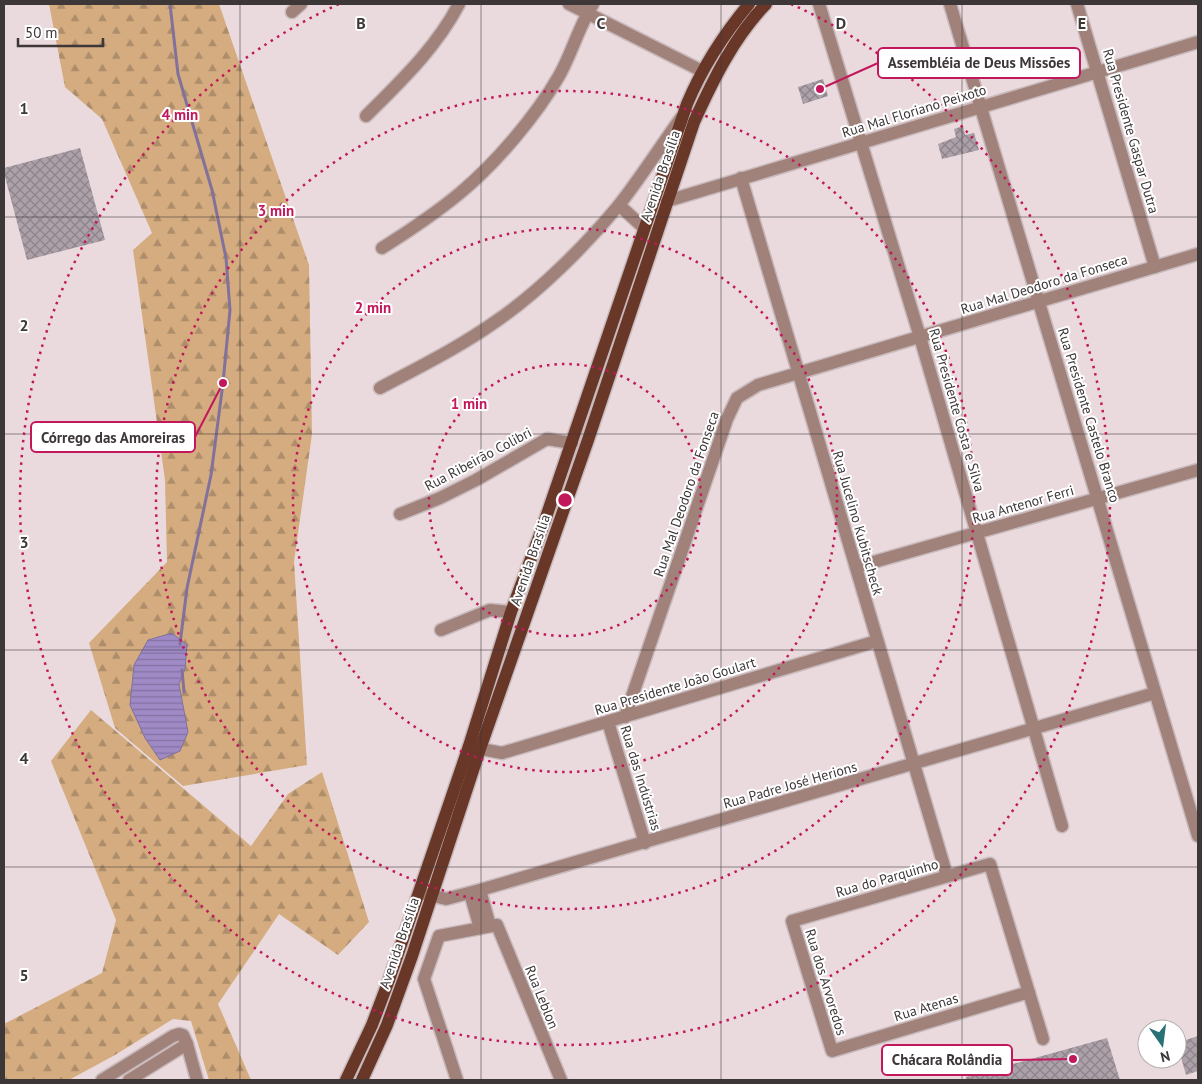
<svg xmlns="http://www.w3.org/2000/svg" width="1202" height="1084" font-family="'PT Sans',sans-serif">
	<style>
		.forest { fill: url(#forest-firs) }
		.water { fill: url(#water-rules); stroke: #82719b }
		.lines { fill: none; stroke-linecap: round; stroke-linejoin: round }
		.stream { stroke: #82719b; stroke-width: 3 }
		.building { fill: url(#building-cross-hatch) }
		.minor-casing { stroke: #c7b9bc; stroke-width: 15 }
		.major-casing { stroke: #c7b9bc; stroke-width: 15 }
		.minor { stroke: #a1827a; stroke-width: 12 }
		.major { stroke: #693728; stroke-width: 12 }
		.grid { fill: none; stroke: #3d3738; stroke-width: 1; stroke-opacity: 0.55 }
		.ring { fill: none; stroke: #c2185b; stroke-width: 2.5; stroke-dasharray: 2.5 5 }
		.labels { text-anchor: middle; dominant-baseline: central; stroke-width: 4; stroke-linejoin: round; paint-order: stroke }
		.street-label { font-size: 14px; fill: #3d3738; stroke: #fff }
		.grid-label { font-size: 16px; text-anchor: middle; font-weight: bold; fill: #3d3738; stroke: #fff; stroke-width: 4; stroke-linejoin: round; paint-order: stroke }
		.centre { fill: #c2185b; stroke: #fff; stroke-width: 2.5 }
		.ring-label { font-size: 15px; text-anchor: middle; font-weight: bold; fill: #c2185b; stroke: #fff; stroke-width: 4; stroke-linejoin: round; paint-order: stroke }
		.leader { fill: none; stroke: #c2185b; stroke-width: 2 }
		.callout-dot { fill: #c2185b; stroke: #fff; stroke-width: 2 }
		.callout { fill: #fff; stroke: #c2185b; stroke-width: 2 }
		.callout-label { font-size: 15px; text-anchor: middle; font-weight: bold; fill: #3d3738 }
	</style>
	<defs>
		<pattern id="forest-firs" width="22" height="20" patternUnits="userSpaceOnUse" patternTransform="scale(1.25)"><rect width="22" height="20" fill="#d4ac80"/><path d="M5 1l3.5 6h-7zM16 11l3.5 6h-7z" fill="#ad8d6a"/></pattern>
		<pattern id="water-rules" width="6" height="5" patternUnits="userSpaceOnUse" patternTransform="scale(1.25)"><rect width="6" height="5" fill="#9f8ac6"/><path d="M0 2.5h6" fill="none" stroke="#8372a2"/></pattern>
		<pattern id="building-cross-hatch" width="8" height="8" patternUnits="userSpaceOnUse" patternTransform="scale(1.25)"><rect width="8" height="8" fill="#aca0a9"/><path d="M0 0l8 8M0 8l8-8" fill="none" stroke="#8d838b"/></pattern>
	</defs>
	<rect width="100%" height="100%" fill="#eadadd"/>
	<g class="forest">
		<path d="M49,4H219L309,265L312,434L294,562L307,765L183,786L115,728L89,643L167,562L165,480L133,250L152,233L102,119L65,87Z"/>
		<path d="M91,710L251,846L288,794L322,772L369,922L338,955L279,914L218,1004L251,1080H209L191,1021L173,1019L115,1055L69,1080H4V1024L102,973L116,920L51,761Z"/>
	</g>
	<path class="water" d="M172,633L187,645L185,669L179,684L188,732L180,751L160,760L145,738L130,705L134,665L148,640Z"/>
	<g class="lines">
		<g class="stream">
			<path d="M170,4L178,74L212,190L226,258L230,310L223,383L211,475L187,588L180,644"/>
			<path d="M182,670L184,692"/>
		</g>
	</g>
	<g class="building">
		<path d="M823,79L828,96L803,104L798,87Z"/>
		<path d="M963,126L965,135L974,133L979,150L942,159L938,144L956,137L954,129Z"/>
		<path d="M80,148L105,240L27,260L4,173V168Z"/>
		<path d="M1198,1036V1071L1186,1075L1177,1043Z"/>
		<path d="M1107,1038L1120,1080H966V1077Z"/>
	</g>
	<g class="lines">
		<defs>
			<g id="minor">
				<path d="M569,4L702,71"/>
				<path d="M819,4L920,337L1062,826"/>
				<path d="M950,4L1198,836"/>
				<path d="M1077,4L1155,267"/>
				<path d="M292,12L301,4"/>
				<path d="M366,116C401,81 436,48 459,4"/>
				<path d="M741,178L947,876"/>
				<path d="M667,201L1198,42"/>
				<path d="M619,205L644,228"/>
				<path d="M382,248C409,231 436,213 460,193C496,163 536,116 559,76C572,53 579,26 593,4"/>
				<path d="M380,388C419,367 458,348 495,322C539,292 585,246 619,205C641,177 660,147 681,118"/>
				<path d="M400,514L440,498L476,480L547,439L572,443"/>
				<path d="M856,567L1198,470"/>
				<path d="M441,630L490,610L511,612"/>
				<path d="M625,717L727,419L737,398L758,385L1198,254"/>
				<path d="M608,722L645,843"/>
				<path d="M471,747L502,753L877,641"/>
				<path d="M480,890L490,926"/>
				<path d="M421,893L446,899L480,890L1155,693"/>
				<path d="M470,893L480,928"/>
				<path d="M1029,992L832,1051L792,921L990,864L1043,1039"/>
				<path d="M102,1080L173,1036L179,1034L183,1035L187,1044L197,1080"/>
				<path d="M129,1080L187,1044"/>
				<path d="M457,1080L424,979L439,936L497,925L561,1080"/>
			</g>
			<g id="major">
				<path d="M346,1080L372,1025L389,980L469,746L511,612L542,529L687,104C702,68 724,34 749,4"/>
				<path d="M362,1080L387,1025L412,956L480,749L588,440L694,122C713,80 734,37 766,4"/>
			</g>
		</defs>
		<use href="#minor" class="minor-casing"/>
		<use href="#major" class="major-casing"/>
		<use href="#minor" class="minor"/>
		<use href="#major" class="major"/>
	</g>
	<path class="grid" d="M240,4V1080M481,4V1080M721,4V1080M962,4V1080M4,217H1198M4,434H1198M4,650H1198M4,867H1198"/>
	<g class="ring">
		<circle cx="565" cy="500" r="136"/>
		<circle cx="565" cy="500" r="272"/>
		<circle cx="565" cy="500" r="409"/>
		<path d="M791 4A545 545 0 1 1 339 4"/>
	</g>
	<g class="labels">
		<g class="street-label">
			<text transform="translate(914 111) rotate(-17)">Rua Mal Floriano Peixoto</text>
			<text transform="translate(1131 131) rotate(74)">Rua Presidente Gaspar Dutra</text>
			<text transform="translate(660 176) rotate(-71)">Avenida Brasília</text>
			<text transform="translate(1044 284) rotate(-17)">Rua Mal Deodoro da Fonseca</text>
			<text transform="translate(957 410) rotate(74)">Rua Presidente Costa e Silva</text>
			<text transform="translate(1089 415) rotate(73)">Rua Presidente Castelo Branco</text>
			<text transform="translate(478 459) rotate(-28)">Rua Ribeirão Colibri</text>
			<text transform="translate(686 494) rotate(-71)">Rua Mal Deodoro da Fonseca</text>
			<text transform="translate(1023 504) rotate(-16)">Rua Antenor Ferri</text>
			<text transform="translate(858 523) rotate(74)">Rua Jucelino Kubitscheck</text>
			<text transform="translate(530 560) rotate(-71)">Avenida Brasília</text>
			<text transform="translate(675 686) rotate(-17)">Rua Presidente João Goulart</text>
			<text transform="translate(641 778) rotate(73)">Rua das Indústrias</text>
			<text transform="translate(790 785) rotate(-16)">Rua Padre José Herions</text>
			<text transform="translate(887 878) rotate(-16)">Rua do Parquinho</text>
			<text transform="translate(399 943) rotate(-71)">Avenida Brasília</text>
			<text transform="translate(826 982) rotate(73)">Rua dos Arvoredos</text>
			<text transform="translate(542 997) rotate(68)">Rua Leblon</text>
			<text transform="translate(926 1007) rotate(-17)">Rua Atenas</text>
		</g>
	</g>
	<g class="grid-label">
		<text x="361" y="29">B</text>
		<text x="601" y="29">C</text>
		<text x="841" y="29">D</text>
		<text x="1082" y="29">E</text>
		<text x="24" y="114">1</text>
		<text x="24" y="331">2</text>
		<text x="24" y="548">3</text>
		<text x="24" y="764">4</text>
		<text x="24" y="981">5</text>
	</g>
	<circle cx="565" cy="500" r="8" class="centre"/>
	<g class="ring-label">
		<text x="180" y="120">4 min</text>
		<text x="276" y="216">3 min</text>
		<text x="373" y="313">2 min</text>
		<text x="469" y="409">1 min</text>
	</g>
	<path class="leader" d="M820 89L878 63M223 383L195 437M1073 1059L1012 1060"/>
	<g class="callout-dot">
		<circle cx="820" cy="89" r="5"/>
		<circle cx="223" cy="383" r="5"/>
		<circle cx="1073" cy="1059" r="5"/>
	</g>
	<g class="callout">
		<rect x="878" y="48" width="202" height="30" rx="5"/>
		<rect x="31" y="422" width="164" height="30" rx="5"/>
		<rect x="882" y="1045" width="130" height="30" rx="5"/>
	</g>
	<g class="callout-label">
		<text x="979" y="68">Assembléia de Deus Missões</text>
		<text x="113" y="443">Córrego das Amoreiras</text>
		<text x="947" y="1065">Chácara Rolândia</text>
	</g>
	<rect width="1202" height="1084" fill="none" stroke="#3d3738" stroke-width="10"/>
	<g transform="translate(1162 1044) rotate(166)"><circle r="24" fill="#ffffff" stroke="#b1afaf"/>
	<path d="M0-4L9 19L0 12L-9 19Z" fill="#277177"/>
	<text y="-8" font-size="14" font-weight="bold" text-anchor="middle" fill="#3d3738">N</text>
	</g>
	<path d="M18 38v8h85v-8" fill="none" stroke="#3d3738" stroke-width="2.5"/>
	<text x="25" y="38" font-size="15" fill="#3d3738" stroke="#ffffff" stroke-width="4" paint-order="stroke">50 m</text>
</svg>
